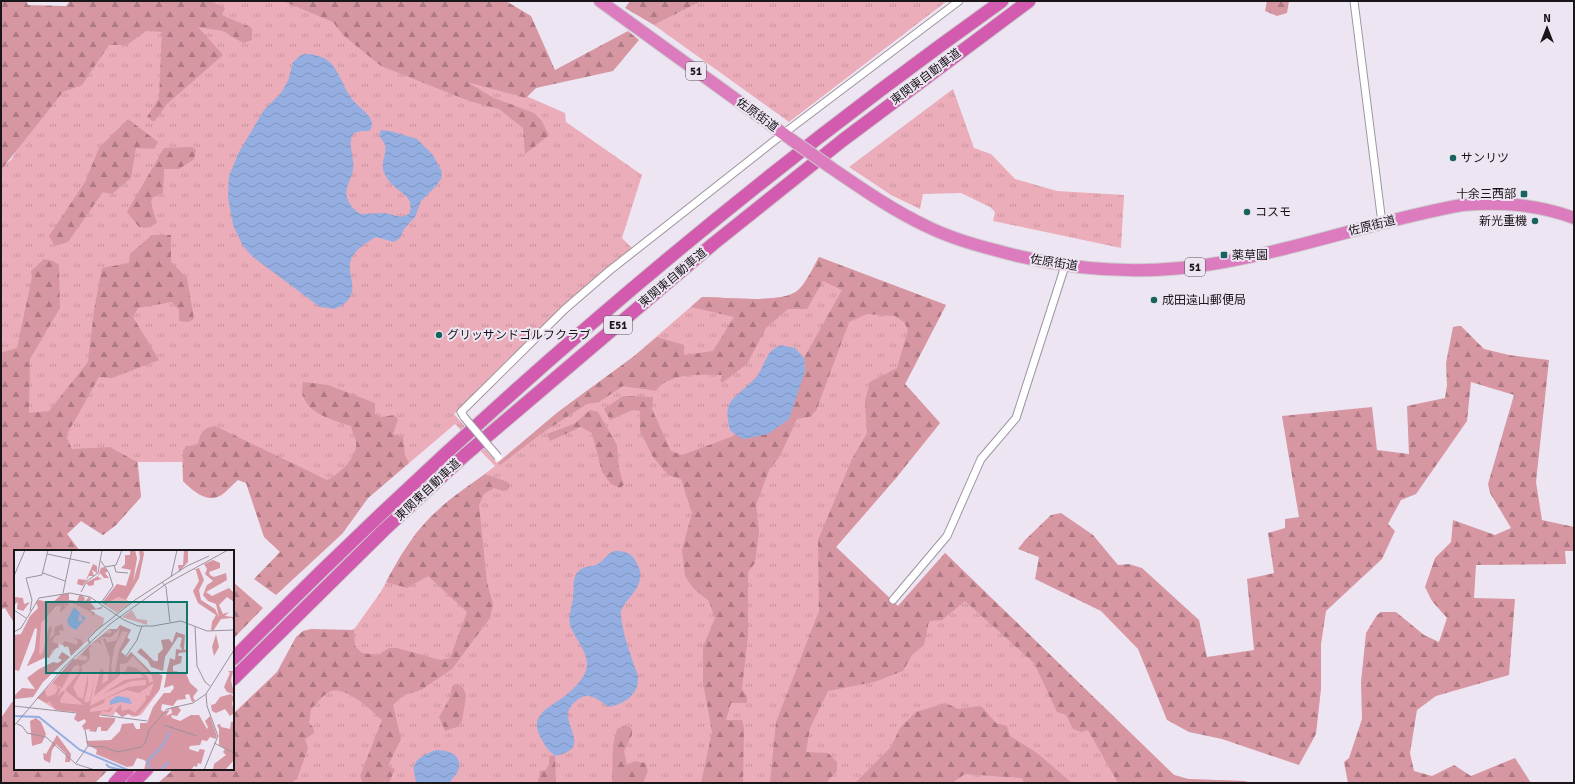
<svg xmlns="http://www.w3.org/2000/svg" width="1575" height="784" font-family="Signika,'Noto Sans JP',sans-serif">
	<style>
		.grass { fill: url(#grass-tufts) }
		.forest { fill: url(#forest-firs) }
		.water { fill: url(#water-waves) }
		.lines { fill: none; stroke-linecap: round; stroke-linejoin: round }
		.minor-casing { stroke: #9d95a1; stroke-width: 9 }
		.trunk-casing { stroke: #cccccd; stroke-width: 14 }
		.motorway-casing { stroke: #cccccd; stroke-width: 15 }
		.minor { stroke: #fff; stroke-width: 7 }
		.trunk { stroke: #dc7cbf; stroke-width: 12 }
		.motorway { stroke: #d35baf; stroke-width: 13 }
		.minor-bridge-casing { stroke: #9d95a1; stroke-width: 9; stroke-linecap: butt }
		.trunk-bridge-casing { stroke: #cccccd; stroke-width: 14; stroke-linecap: butt }
		.minor-bridge { stroke: #fff; stroke-width: 7 }
		.trunk-bridge { stroke: #dc7cbf; stroke-width: 12 }
		.poi-dot { fill: #17645e; stroke: #eee5f2; stroke-width: 1.5 }
		.labels { text-anchor: middle; dominant-baseline: central; stroke-width: 4; stroke-linejoin: round; paint-order: stroke }
		.shield { fill: #eee5f2; stroke: #59545b; stroke-width: 1 }
		.shield-label { font-size: 11px; font-weight: bold; fill: #19161a }
		.street-label { font-size: 12px; fill: #19161a; stroke: #eee5f2 }
		.poi-label { font-size: 12px; fill: #19161a; stroke: #eee5f2; text-anchor: start }
		.inset-river { fill: none; stroke: #94aee1; stroke-width: 2 }
		.inset-road { fill: none; stroke: #99929c; stroke-width: 1 }
		.view { fill: #0f766e; fill-opacity: 0.15; stroke: #0f766e; stroke-width: 2 }
		.inset-edge { fill: none; stroke: #19161a; stroke-width: 2 }
	</style>
	<defs>
		<pattern id="grass-tufts" width="24" height="20" patternUnits="userSpaceOnUse"><rect width="24" height="20" fill="#eaadb9"/><path d="M3 7l-1-3M5 7V3M7 7l1-3M15 17l-1-3M17 17v-4M19 17l1-3" fill="none" stroke="#c8949e"/></pattern>
		<pattern id="forest-firs" width="22" height="20" patternUnits="userSpaceOnUse"><rect width="22" height="20" fill="#d696a2"/><path d="M5 1l3.5 6h-7zM16 11l3.5 6h-7z" fill="#ad7983"/></pattern>
		<pattern id="water-waves" width="16" height="10" patternUnits="userSpaceOnUse"><rect width="16" height="10" fill="#94aee1"/><path d="M0 5q4-4 8 0t8 0" fill="none" stroke="#7f95c0"/></pattern>
	</defs>
	<rect width="100%" height="100%" fill="#eee5f2"/>
	<g class="grass">
		<path d="M184,1H329L510,89L565,113L566,122L642,175L622,238L632,248C568,299 511,356 454,414L497,463L558,412L633,357L702,297C723,297 781,304 797,291C805,285 814,266 819,257L946,305L905,384L940,423L896,478L836,547L898,606L945,553L1174,775L1188,779L1244,781L1252,783H177L233,769L325,648L355,628L380,593L402,554L416,533L432,515L495,466L455,424L368,498L342,534L238,479C233,484 227,491 222,495C207,504 192,490 183,481L182,462H138L141,497L116,525L103,535L81,521L67,534L80,551H15V621H13L5,608L1,609V167L11,160L45,99L95,48Z"/>
		<path d="M702,1H947L789,122L654,25Z"/>
		<path d="M953,89L974,148L991,154L1015,179L1057,191L1124,195L1121,248L993,221L995,212L990,207L961,193L923,194L920,209L891,195L849,167Z"/>
	</g>
	<g class="forest">
		<path d="M1,1H26L28,5L66,6L70,1H211L225,8L222,15L252,28V40L243,43L223,31L198,27L223,55L167,104L154,122L147,117L159,98L162,32L146,31L127,45H109L82,85L63,92L1,170Z"/>
		<path d="M283,1H506L531,16L555,70L628,31L639,40L613,71L536,88L526,98L467,82L494,98L534,113L541,120L549,135L525,154L523,128L499,109L469,101L381,66L343,35L333,22Z"/>
		<path d="M630,1H702L654,25L625,8Z"/>
		<path d="M1267,1H1289L1287,13L1277,16L1265,11Z"/>
		<path d="M128,119L158,142L154,149L136,148L131,178L112,194L103,192L68,242L55,246L49,236L85,182L99,148Z"/>
		<path d="M192,147L196,150L194,159L179,169H164L163,193L152,198L151,204L157,223L147,228L139,227L127,212L164,148Z"/>
		<path d="M152,235H171V262L187,278L194,319L188,322L179,321V310L172,302L138,308L133,317L159,360L112,378L99,377L66,436L72,449L110,447L137,462L141,497L116,525L103,535L81,521L67,534L80,551H15V621H13L5,608L1,609V353L17,348L32,277L31,271L44,259L53,261L59,265L60,308L30,359L29,413L49,411L88,362L94,310L102,268L129,263L130,254Z"/>
		<path d="M819,257L946,305L905,384L940,423L896,478L836,547L898,606L945,553L1174,775L1188,779L1244,781L1252,783H1118L1088,730L1081,732L1073,729L1066,715L1057,712L1034,663L965,601L942,620L929,621L924,645L912,655L903,671L874,682L828,691L810,728L806,752L828,753L837,762V771L826,783H770L776,722L819,611L818,540L852,459L867,433L865,401L870,382L897,368L908,330L904,322L895,316L867,314L849,322L816,411L809,417L797,419L780,456L769,470L756,505L759,532L755,563L748,572V635L742,689L747,697V703H731L726,720H742L744,728L743,783H701L712,732L703,682V647L715,618L709,601L694,589L685,576L682,550L692,513L681,479L668,475L653,457L640,431V411L633,410L610,420L604,409L623,396L653,397L652,409L671,451L682,455L736,435L745,439L799,387L805,371L804,358L842,290L823,281L807,309H788L766,328L747,364L722,383L720,380L723,375C702,375 669,372 656,391L623,386L599,402L587,404L545,431L500,465L498,463L558,412L633,357L657,337L684,345V355L713,351L734,317L691,307L702,297C723,297 781,304 797,291C805,285 814,266 819,257Z"/>
		<path d="M1461,326L1484,349L1509,355L1549,360L1536,482L1542,520L1574,527V551H1565L1566,564L1476,565L1474,598L1515,599L1509,675L1436,696L1417,710L1410,753L1414,771L1432,776L1454,765L1471,776L1515,758L1531,783H1348L1344,762L1349,758L1362,719L1361,682L1366,633L1377,615L1381,612H1396L1424,635L1439,642L1447,618L1432,601L1425,587L1435,558L1451,542L1453,520L1495,535L1511,528L1490,493L1488,484L1514,395L1471,382L1467,421L1416,494L1401,500L1388,524L1395,531L1382,559L1326,611L1321,644V689L1316,734L1299,765L1222,739L1189,732L1167,720L1138,649L1101,611L1035,579L1039,557L1018,549L1025,540L1051,515L1061,513L1093,535L1118,565L1129,564L1142,568L1199,620L1207,657L1254,650L1247,579L1274,573L1268,533L1285,528V519L1299,517L1282,416L1372,407L1377,450L1409,454L1407,406L1445,398L1447,385L1446,363L1453,327Z"/>
		<path d="M303,382L328,385L375,403V414L381,417L394,415L398,419L393,434L403,437L405,455L409,463L368,498L342,534L276,595L254,579L280,552L264,537L246,483L238,480C233,484 227,491 221,495C207,504 192,490 183,481V451L186,446L198,445C200,434 202,428 215,426L327,480C339,474 358,458 356,441C355,436 352,431 351,426C329,419 297,411 303,382Z"/>
		<path d="M590,410L598,412L617,445L619,469L624,485L620,488L611,484L602,472L592,433L581,427L550,441L547,434L574,424Z"/>
		<path d="M485,474L508,482L509,487L508,490L503,491L494,488L484,494L479,505L487,583L493,604L490,618L452,669L421,690L404,695L393,705L401,739L388,766L395,769L389,783H363L360,776L382,720C371,710 345,684 329,692C323,695 316,704 311,709L309,723L313,727L314,733L305,739L308,748L297,779L290,783H158L174,769H233V714L277,672L296,637L303,631L311,629L354,630L355,646L362,653L378,655L389,648H397L440,660L450,658L467,612L428,576L407,588L386,582C399,558 412,535 432,516C447,500 467,487 485,474Z"/>
		<path d="M233,582L263,608L233,639Z"/>
		<path d="M456,684L463,688L466,695L462,721L457,727L445,731L439,717L450,698L452,686Z"/>
		<path d="M15,701V769H109L95,783H1V718L12,702Z"/>
		<path d="M946,703L958,709L981,706L996,723L1007,726L1010,736L1037,753L1072,783H1024L1022,778L965,774L952,783H855L891,747L900,728L916,712Z"/>
		<path d="M626,725L632,729V735L624,751L627,765L635,761L645,763L648,771L643,783H612L613,745L617,729Z"/>
		<path d="M551,755L555,756L556,783H538L540,771L546,770L549,764V757Z"/>
	</g>
	<g class="water">
		<path d="M307,54C339,56 337,79 352,99C358,108 380,119 369,131C363,131 355,130 352,136C348,146 355,159 353,170C351,181 343,189 348,200C350,206 355,210 360,214L385,213L401,217L409,214C417,195 395,192 387,178C377,163 388,157 385,145C384,142 381,138 379,135L381,130L390,131L417,139L433,155L442,172L441,179L435,187L421,201L415,217L404,229L400,238L394,242L376,237C364,244 347,254 350,270C351,281 356,290 348,300C345,304 339,307 335,309L320,307L253,257L243,246L233,225L228,197L229,176L239,152L264,110L281,93L288,81L293,62L301,55Z"/>
		<path d="M781,345L795,348L804,358L805,371L789,419L768,434L744,439L736,435L730,430C728,422 726,412 729,405C732,397 750,385 757,376C765,365 766,350 781,345Z"/>
		<path d="M614,551C624,551 630,552 635,560C653,587 620,599 621,615C622,631 629,650 634,665C635,669 638,673 638,677C639,695 624,704 609,707C604,704 596,697 590,696C580,694 566,708 568,717C571,735 586,749 556,756C549,752 546,747 542,740C527,715 549,708 565,696C572,690 581,682 585,673C593,656 575,640 570,625C568,616 572,607 573,598C575,586 570,572 586,567C590,566 594,566 598,564C604,560 607,554 614,551Z"/>
		<path d="M436,750C450,750 465,756 457,773C455,776 451,779 450,783H416C416,778 413,772 414,767C415,758 428,753 436,750Z"/>
	</g>
	<g class="lines">
		<defs>
			<g id="minor">
				<path d="M1354,1L1382,223"/>
				<path d="M464,417L461,412L565,309L609,271L783,134L959,1"/>
				<path d="M893,600L947,536L981,459L1016,418L1065,266"/>
			</g>
			<g id="trunk">
				<path d="M600,1L792,140"/>
				<path d="M830,167C861,188 892,210 926,226C948,237 971,244 995,250C1066,270 1139,276 1212,264C1297,250 1378,220 1462,205C1501,202 1537,204 1574,218"/>
			</g>
			<g id="motorway">
				<path d="M233,659C470,419 727,197 1002,1"/>
				<path d="M233,679L384,530L465,455L713,244L843,140L1029,1"/>
				<path d="M115,783L128,769"/>
				<path d="M133,783L147,769"/>
			</g>
		</defs>
		<use href="#minor" class="minor-casing"/>
		<use href="#trunk" class="trunk-casing"/>
		<use href="#motorway" class="motorway-casing"/>
		<use href="#minor" class="minor"/>
		<use href="#trunk" class="trunk"/>
		<use href="#motorway" class="motorway"/>
		<defs>
			<path id="minor-bridge" d="M464,417L498,457"/>
			<path id="trunk-bridge" d="M792,140L830,167"/>
		</defs>
		<use href="#minor-bridge" class="minor-bridge-casing"/>
		<use href="#trunk-bridge" class="trunk-bridge-casing"/>
		<use href="#minor-bridge" class="minor-bridge"/>
		<use href="#trunk-bridge" class="trunk-bridge"/>
	</g>
	<g class="poi-dot">
		<circle cx="1453" cy="158" r="4"/>
		<rect x="1520" y="190" width="8" height="8" rx="2"/>
		<circle cx="1247" cy="212" r="4"/>
		<circle cx="1535" cy="221" r="4"/>
		<rect x="1220" y="251" width="8" height="8" rx="2"/>
		<circle cx="1154" cy="300" r="4"/>
		<circle cx="439" cy="335" r="4"/>
	</g>
	<g class="labels">
		<g class="shield">
			<rect x="686" y="62" width="20" height="18" rx="3"/>
			<rect x="1185" y="258" width="20" height="18" rx="3"/>
			<rect x="604" y="316" width="28" height="18" rx="3"/>
		</g>
		<g class="shield-label">
			<text x="696" y="71">51</text>
			<text x="1195" y="267">51</text>
			<text x="618" y="325">E51</text>
		</g>
		<g class="street-label">
			<text transform="translate(926 77) rotate(-37)">東関東自動車道</text>
			<text transform="translate(757 115) rotate(36)">佐原街道</text>
			<text transform="translate(1372 226) rotate(-14)">佐原街道</text>
			<text transform="translate(1054 263) rotate(9)">佐原街道</text>
			<text transform="translate(673 278) rotate(-40)">東関東自動車道</text>
			<text transform="translate(428 490) rotate(-43)">東関東自動車道</text>
		</g>
		<g class="poi-label">
			<text x="1461" y="158">サンリツ</text>
			<text x="1516" y="194" text-anchor="end">十余三西部</text>
			<text x="1255" y="212">コスモ</text>
			<text x="1527" y="221" text-anchor="end">新光重機</text>
			<text x="1232" y="255">薬草園</text>
			<text x="1162" y="300">成田遠山郵便局</text>
			<text x="447" y="335">グリッサンドゴルフクラブ</text>
		</g>
	</g>
	<g transform="translate(14 550)">
		<rect width="220" height="220" fill="#eee5f2"/>
		<path d="M104,47L118,52L103,63L91,55ZM52,49L90,68L89,75L73,89L77,94L95,79H103L106,75L117,80L113,87L116,90L107,102L113,107L117,102L137,122L149,126L145,141L127,165L119,167L114,164L108,167L102,161L99,166L42,160L23,148L76,94L73,91L63,100L45,94L35,108L32,107L13,116L20,102L26,72ZM118,60L123,69L133,70V75L108,67Z" fill="#eaadb9"/>
		<path d="M116,0H121L123,8L119,32L126,8L125,0H129L130,4L125,28L112,50L104,47L91,55L88,53L103,34L112,36L117,20L107,18L111,14V5H116ZM170,0H174V12L165,22L164,15H169ZM199,10L206,13V18L195,22L196,25L200,27L212,23L213,30L192,42L198,46L215,38L220,43V52L213,47L205,55L209,64L215,62L211,66L219,67L220,72L218,68L207,69L199,81L197,80L198,72L202,65L184,53L179,41L185,31L182,20H179L185,18L190,30L185,40L187,50L201,59L205,67L202,54L194,51L189,45L193,35L199,31L191,24L193,19L190,14ZM79,14L83,16V23L78,20L80,26H75L69,36L63,34L64,29L72,30ZM90,17L94,21L91,23L95,28H90L86,23L84,27L88,29L80,31V35L75,36L72,33L84,26L87,18ZM0,44L1,47L9,48L10,54L16,52L9,61L3,59L4,52L0,55ZM48,44H55V50L63,51L66,44L71,48L70,52L75,47L77,49L76,52L82,59L89,56L87,59L76,60L81,63L79,66L77,62L52,50L55,56L50,55L52,57L46,63L47,55L42,57L27,73L25,103L27,105L29,101L35,77L37,76L38,80L35,89L40,85L41,77L48,74L50,81L45,80L46,85L41,86L38,92L44,94L45,97L38,100L35,108L32,107L13,116L21,99L23,79L21,78L5,121L1,120V85L7,84L16,66L24,58L22,52L25,50L38,53ZM106,75L117,80L113,87L116,90L107,102L113,107L117,102L137,122L148,125L146,139L123,166L114,164L108,167L101,161L107,154L108,161L115,159L121,163L132,150V145L135,146L140,133L125,143L112,140L91,149L90,153L76,159V162L94,160L99,156L96,162L88,161L85,167L101,168V171L93,181H87V177H84L82,182L75,181L76,179L70,180L68,176L72,172L71,169L64,172L60,169L63,162L42,160L35,151L33,153L23,148L31,140L33,147L41,144L44,139L42,136L47,139L43,146L49,141L51,142L46,150L47,153L70,155L51,140L64,124L66,117L64,115L60,116L48,138L38,133L59,109L72,111L74,107L67,105L76,95L78,96L75,98L76,108L73,112L67,116L68,121L59,137L64,147L69,149L74,124V135L70,151L72,153L76,151L82,120L76,156L114,137L132,135V130L117,131L89,144L110,130L130,127L124,122L109,125L114,116L122,118L134,127L135,133L139,131L138,126L119,106L113,113L106,114V125L80,146L87,118L90,122L88,134L94,130L96,108L89,89L86,90L88,96L84,91L77,94L91,83L96,84L98,81L95,79H103ZM106,78L103,90L93,93L91,88L82,91L88,87H97ZM108,81L114,82L105,101L100,127L97,117L100,98ZM162,82L171,85L170,99L174,102L165,103L164,106H168L167,113L159,116V121L172,123L176,133L184,140L179,147L181,151L178,152L175,144L171,145L172,149L163,150L159,156L148,154L147,160L150,162L156,159L152,166L158,163L157,158L163,156L167,160L163,166L157,165L158,168L166,171L177,165H185L193,179L194,177L191,171L196,166L203,186L202,189L196,187L193,191L188,190L186,195L176,196L175,199L184,202L186,199L191,200L187,214L184,213L183,217L180,216L177,220H130L132,212L130,210L123,208L119,216L113,217L82,204L83,200L74,195L72,191L97,190L106,181L108,174L119,173L122,179H126V173H133L139,157L150,143H156L160,138L159,135L150,138L153,121L156,108L161,110L162,99L168,100L166,96L168,88L164,87L151,107L149,121L137,117L134,111L123,102L127,98L140,111H144V104L149,99L147,90L155,89L158,93ZM202,84L205,97L200,106L198,97ZM59,87L67,90L69,94L57,106L54,96L50,97L49,93L51,91L63,95L64,91ZM48,102L56,107L29,132L19,147L1,149V145L8,138L21,139L13,128L25,119L39,112L44,113L48,110L44,108ZM214,121H219L217,130L220,144L213,142L210,137L216,123ZM217,144L220,147L218,153L220,163L216,166L211,159L202,163L198,161L197,155L201,154L206,147ZM22,168L27,172L32,184L28,193L18,196L16,171ZM217,172H219L220,177V210L211,220H199L200,214L212,205L209,202L211,199L205,195V179L203,175L206,174L207,177L216,179ZM43,185L57,204L56,212H51L52,204L42,194L38,200L36,213L30,210L29,203L32,204Z" fill="#d696a2" fill-rule="evenodd"/>
		<path d="M60,57L66,63L64,71H69L66,64L72,68L62,80L55,76L53,70ZM103,146L115,148L118,154L106,152L96,155V151Z" fill="#94aee1"/>
		<path class="inset-river" d="M0,166L25,167L66,200L114,220M92,214L95,217L108,220M137,220L133,212L149,195L156,181M146,220L155,212"/>
		<path class="inset-road" d="M33,4L76,13M100,15L102,22L114,23M91,17L102,15L108,0M29,23L51,31M0,26L11,0M157,27L163,0M148,32L152,37L156,72M67,42L73,31L84,23L88,0M49,43L58,0M87,53L99,36L95,23L87,11M0,60L12,68M16,61L18,50L12,28L28,25L34,0M181,77L183,116L191,132L196,136M0,82L7,78L25,48L56,43L76,47L110,70L124,76H139L167,71L193,81L220,80M76,93L74,89L83,80L121,50L173,16L195,6M112,106L123,90L128,76M0,156L63,163M87,165L133,171M3,174L8,176L13,183L32,187L62,214L81,220M150,175L183,186M0,176L50,117L96,74L152,34L214,0M71,180L74,196L90,197L103,202L127,197L131,193L135,180L153,159L179,153L192,144M200,193L220,203M62,213L74,196M190,220L204,186L193,156L192,144L220,100"/>
		<path class="view" d="M32,52H173V123H32Z"/>
		<rect width="220" height="220" class="inset-edge"/>
	</g>
	<rect width="1575" height="784" fill="none" stroke="#19161a" stroke-width="4"/>
	<g transform="translate(1547 28)" stroke="#eee5f2" stroke-width="3" paint-order="stroke">
	<path d="M0-3L7 15L0 10L-7 15Z" fill="#19161a"/>
	<text y="-6" font-size="11" font-weight="bold" text-anchor="middle" fill="#19161a">N</text>
	</g>
</svg>
